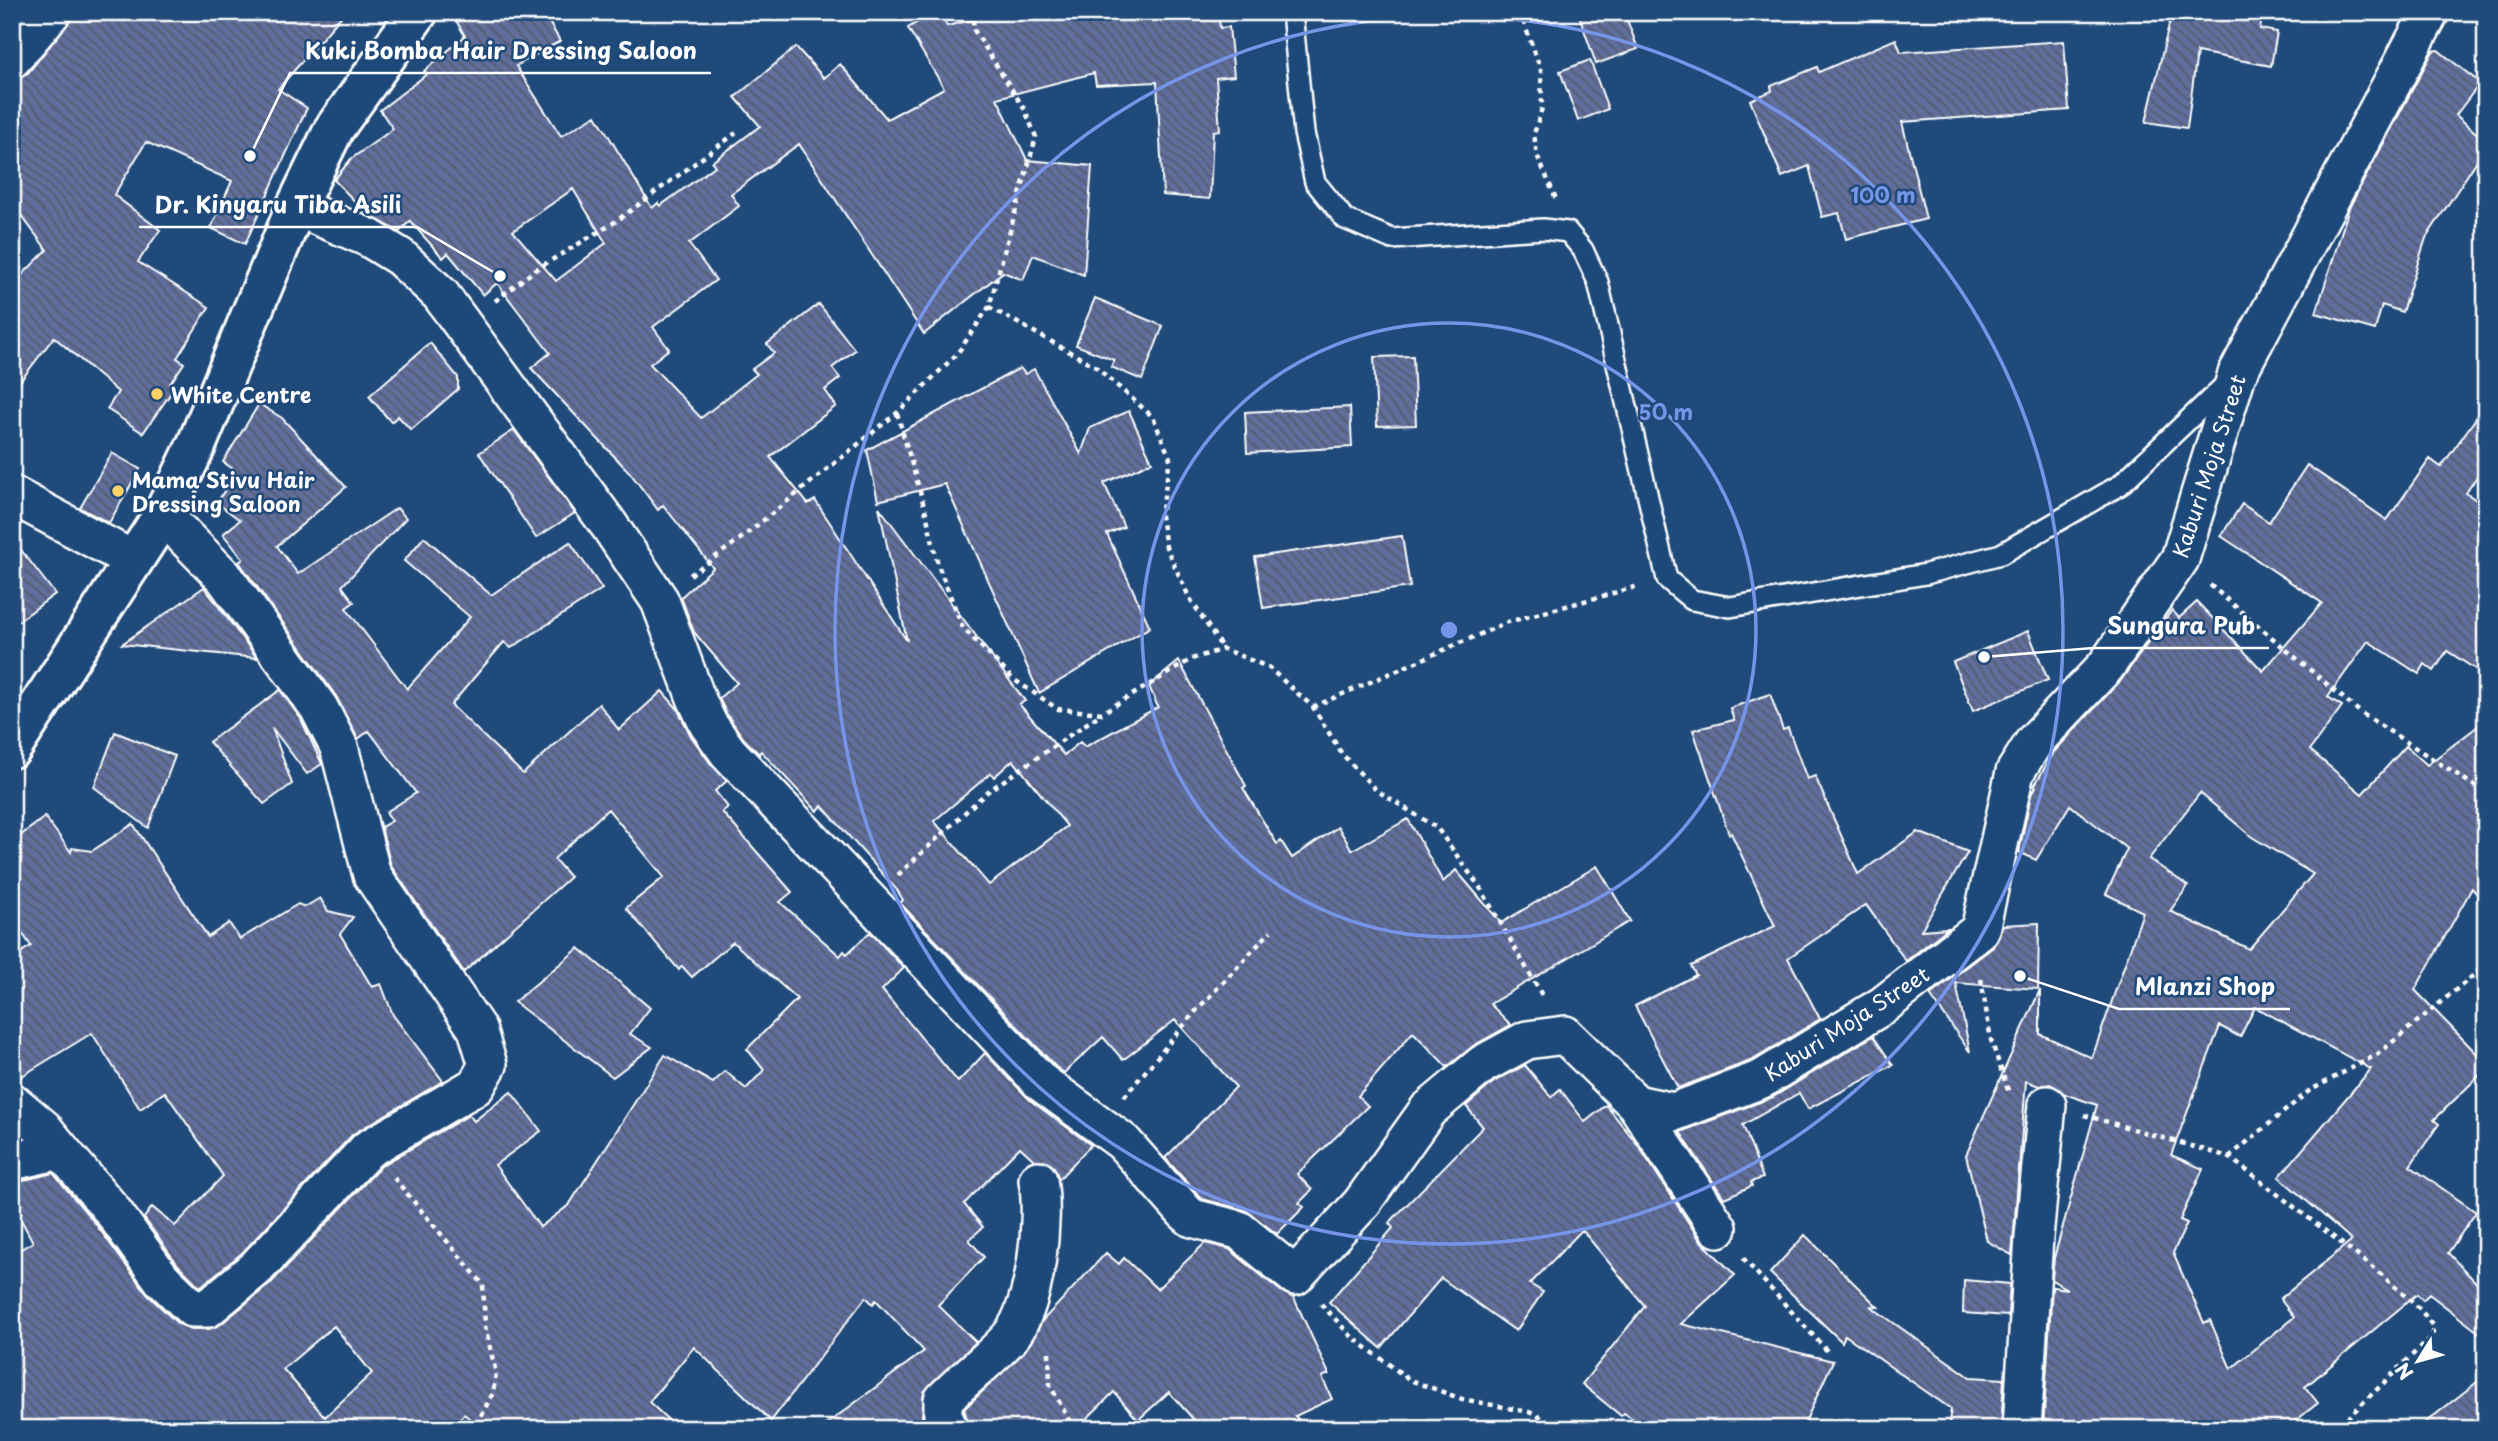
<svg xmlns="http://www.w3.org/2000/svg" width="2498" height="1441" font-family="'Playpen Sans',sans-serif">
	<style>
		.building { fill: url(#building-back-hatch); stroke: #fff; stroke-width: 2; fill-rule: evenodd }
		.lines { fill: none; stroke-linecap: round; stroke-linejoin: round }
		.service-casing { stroke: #fff; stroke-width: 24 }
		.minor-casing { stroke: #fff; stroke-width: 42 }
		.tertiary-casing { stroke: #fff; stroke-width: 44 }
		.path { stroke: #fff; stroke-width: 4.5; stroke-dasharray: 5 5; stroke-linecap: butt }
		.service { stroke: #1f4a7a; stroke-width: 19 }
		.minor { stroke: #1f4a7a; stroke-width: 37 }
		.tertiary { stroke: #1f4a7a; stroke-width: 38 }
		.ring { fill: none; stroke: #7795e8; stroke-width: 3.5 }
		.poi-dot { fill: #ffd166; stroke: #1f4a7a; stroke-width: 2.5 }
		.labels { text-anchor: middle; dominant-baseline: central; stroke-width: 5; stroke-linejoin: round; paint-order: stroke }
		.poi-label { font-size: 21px; font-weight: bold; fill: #fff; stroke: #1f4a7a; text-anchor: start }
		.street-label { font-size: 21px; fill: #fff; stroke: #1f4a7a }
		.centre { fill: #7795e8; stroke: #1f4a7a; stroke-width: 3.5 }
		.ring-label { font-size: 21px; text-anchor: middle; font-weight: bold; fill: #7795e8; stroke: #1f4a7a; stroke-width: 5; stroke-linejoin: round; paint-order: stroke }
		.leader { fill: none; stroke: #fff; stroke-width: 2.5 }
		.callout-dot { fill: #fff; stroke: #1f4a7a; stroke-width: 2.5 }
		.callout-label { font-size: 23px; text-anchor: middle; font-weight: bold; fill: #fff; stroke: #1f4a7a; stroke-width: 5; stroke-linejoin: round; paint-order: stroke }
	</style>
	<defs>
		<pattern id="building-back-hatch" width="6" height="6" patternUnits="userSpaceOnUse" patternTransform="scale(1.75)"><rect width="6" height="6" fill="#5f6e9c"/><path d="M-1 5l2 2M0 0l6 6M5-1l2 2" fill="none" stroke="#545a6c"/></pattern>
	</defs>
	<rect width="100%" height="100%" fill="#1f4a7a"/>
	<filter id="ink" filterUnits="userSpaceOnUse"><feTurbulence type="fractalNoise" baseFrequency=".0143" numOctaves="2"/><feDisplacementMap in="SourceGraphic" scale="14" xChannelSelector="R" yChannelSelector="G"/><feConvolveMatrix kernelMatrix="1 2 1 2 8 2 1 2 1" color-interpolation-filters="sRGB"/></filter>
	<g filter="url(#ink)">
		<g class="building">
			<path d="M77,12H345L278,89L307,108L245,244L211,228L232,181L146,142L114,195L160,230L138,262L209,307L177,358L184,363L170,384L175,387L143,433L107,409L118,392L54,337L12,392V285L47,250L12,203V79L28,73Z"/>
			<path d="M451,12H543L560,41L516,66L561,136L596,115L652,208L658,203L660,206L715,166L712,162L760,126L735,97L796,47L824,78L840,64L887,119L944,88L908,28L934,12H939L947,26L1003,12H1218L1220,28L1229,27L1234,76L1216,78L1220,130L1213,131L1210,199L1163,195L1157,82L1096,85L1094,73L997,98L1027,160L1092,166L1084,275L1033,255L1023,280L1003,272L924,334L799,144L731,194L739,206L689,244L716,280L653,327L669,349L650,364L701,418L757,374L752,369L774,353L767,344L819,304L855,350L832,368L840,378L825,390L836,406L770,457L808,504L815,500L907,641L879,507L1025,701L1019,704L1064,755L1080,742L1085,747L1158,707L1149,686L1179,661L1246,786L1243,788L1277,844L1281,841L1292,858L1338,827L1352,850L1408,819L1443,882L1456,870L1501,923L1597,866L1630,921L1490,1004L1511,1025L1473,1046L1447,1067L1413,1032L1358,1096L1368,1106L1297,1174L1312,1190L1299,1203L1304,1207L1277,1234L1245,1210L1202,1199L1165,1158L1236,1087L1175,1020L1123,1060L1103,1037L1064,1073L1056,1067L900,903L903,900L897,890L822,806L817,811L761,751L759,754L744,739L726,713L719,698L737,683L694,632L681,597L713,568L663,505L658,510L631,474L531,368L550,353L497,283L483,295L448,253L443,258L410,221L399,232L368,215L334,180L351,159L393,129L380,110L427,74L424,71L465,36ZM573,189L606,243L556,281L513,231ZM1013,760L1067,826L989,885L934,821L991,773L994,777Z"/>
			<path d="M1578,12H1624L1638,49L1596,64Z"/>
			<path d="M2172,12H2263L2260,29L2277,32L2271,66L2197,52L2187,128L2146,122Z"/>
			<path d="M1896,39L1901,52L2064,41L2069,110L1902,122L1926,219L1846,239L1839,213L1822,217L1809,166L1782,177L1750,100L1772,91L1771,86L1817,67L1819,72Z"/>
			<path d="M2438,50L2480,83L2456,115L2486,142V147L2426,238L2402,312L2382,305L2375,330L2316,313L2349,208L2433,51Z"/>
			<path d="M1590,60L1608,109L1578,121L1560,71Z"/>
			<path d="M1095,298L1163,326L1142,380L1111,367L1114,360L1076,345Z"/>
			<path d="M430,343L458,377V389L411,430L398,416L391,422L369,396Z"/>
			<path d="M1413,356L1416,425L1377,426L1374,357Z"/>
			<path d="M1020,368L1025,374L1034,369L1081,454L1090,428L1129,411L1152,462L1104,483L1124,527L1107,534L1150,627L1039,693L945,484L878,501L867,450Z"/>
			<path d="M259,404L282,418L346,487L277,546L298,574L397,508L406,518L342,586L354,602L346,608L407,689L470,617L404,561L424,537L491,595L570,542L602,589L511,648L504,642L451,705L523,774L599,704L619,730L662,691L677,708L691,736L711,764L727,781L715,791L728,807L722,812L792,892L780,902L840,956L844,951L847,954L870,932L904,968L882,990L958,1082L985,1053L1030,1100L1091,1145L1059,1179L1054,1167L1046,1161L1034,1160L1020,1147L964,1204L983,1227L969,1240L984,1257L938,1305L976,1342L924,1392L922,1416L926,1429H820L924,1351L876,1300L873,1304L866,1297L771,1421L694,1347L649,1402L678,1429H482L464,1414L449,1429H12V1330L20,1323L12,1307V1254L33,1242L12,1203V1183L53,1173L95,1223L147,1294L178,1324L192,1329H209L221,1324L271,1283L381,1166L469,1115L474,1121L511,1092L541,1131L495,1165L540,1227L569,1205L665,1055L713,1083L725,1071L746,1089L764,1070L747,1049L797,999L733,942L692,977L682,966L679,970L626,908L664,877L608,809L554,859L570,877L464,972L391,866L381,827L392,821L386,812L416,793L369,731L358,739L336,696L239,562L243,559L223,534L240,520L217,503L236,471L223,462ZM334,1326L372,1373L325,1417L283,1369Z"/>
			<path d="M2486,404V463L2466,493L2486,507V676L2447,651L2434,671L2425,664L2419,674L2368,641L2328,697L2342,706L2310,750L2362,794L2406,746L2427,765L2486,720V905L2472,888L2415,990L2486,1063V1069L2434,1120L2439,1124L2410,1166L2476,1212L2448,1253L2486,1293V1338L2429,1294L2423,1300L2417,1294L2305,1387L2318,1403L2285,1429H2043L2052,1287L2067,1289L2052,1280L2054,1258L2097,1105L2065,1094L2050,1084L2039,1086L2026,1081L2012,1255L1987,1241L1966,1155L2040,990V1034L2092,1058L2143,912L2106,894L2127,849L2070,805L2036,860L2019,852L2031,795L2036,787L2034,786L2054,752L2121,680L2172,610L2179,618L2197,602L2263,671L2322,603L2221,536L2242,504L2269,522L2307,465L2387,520L2430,459L2441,467ZM2200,793L2252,837L2313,874L2249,949L2170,911L2188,886L2149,859ZM2255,1007L2371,1069L2279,1177L2352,1240L2280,1299L2294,1317L2231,1369L2210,1320L2204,1323L2173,1253L2187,1223L2180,1220L2203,1169L2171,1155L2220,1026L2240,1037Z"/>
			<path d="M1350,407L1352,447L1247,453L1245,412Z"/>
			<path d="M514,430L575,513L536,538L479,453Z"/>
			<path d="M112,453L140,469L109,523L80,508Z"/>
			<path d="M1402,536L1410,587L1263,608L1255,557Z"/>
			<path d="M12,538L55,594L12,626Z"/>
			<path d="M204,587L257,658L122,644Z"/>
			<path d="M2028,631L2048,680L1973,711L1953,662Z"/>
			<path d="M280,690L301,719L322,764L307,774L272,728L292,784L264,804L209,742Z"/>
			<path d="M1770,694L1783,730L1788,728L1807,779L1815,776L1858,874L1918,832L1968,852L1921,930L1948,928L1906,961L1866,905L1788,958L1820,1019L1753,1060L1678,1088L1635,1006L1696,975L1691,966L1775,926L1731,833L1729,834L1693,730L1734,720L1730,708Z"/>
			<path d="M115,732L175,756L148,828L94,787Z"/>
			<path d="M45,817L71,852L72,848L92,851L133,824L208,937L229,923L240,939L298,904L305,907L320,898L328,911L353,917L340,934L372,987L381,984L393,1015L443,1081L353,1134L242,1253L200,1287L178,1265L144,1218L152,1207L175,1226L223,1176L165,1092L140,1109L92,1033L12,1082V958L31,946L12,918V842Z"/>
			<path d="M2039,923L2038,989L1956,983L1970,1052L1930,995L1993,947L2003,925Z"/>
			<path d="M579,948L650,1008L630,1034L652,1047L613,1077L514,1002Z"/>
			<path d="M1873,1036L1893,1065L1808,1109L1799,1093L1743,1125L1763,1178L1751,1182L1752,1186L1724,1198L1680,1132L1773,1097Z"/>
			<path d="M1525,1065L1551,1097L1560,1089L1585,1122L1606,1105L1638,1145L1700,1240L1735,1275L1681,1324L1833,1361L1802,1429H1648L1624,1413L1621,1416L1582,1384L1645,1306L1582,1230L1530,1284L1543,1292L1516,1331L1441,1278L1381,1348L1329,1302L1393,1228L1389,1223L1483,1127L1466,1106L1495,1081Z"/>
			<path d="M1805,1235L1878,1307L1870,1306L1970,1377L2004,1379L2001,1429H1948L1951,1409L1845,1335L1842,1342L1770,1273Z"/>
			<path d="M1205,1243L1229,1249L1282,1292L1294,1298L1329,1374L1322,1377L1332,1399L1295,1416L1308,1429H1202L1169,1392L1138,1420L1114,1392L1076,1429H970L964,1409L1025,1351L1042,1321L1106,1253L1119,1264L1124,1258L1157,1289Z"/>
			<path d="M1964,1280L2010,1284L2008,1316L1963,1313Z"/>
			<path d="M2486,1375V1429H2417Z"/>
		</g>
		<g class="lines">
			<defs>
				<path id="service" d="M1292,12L1304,133L1315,182L1345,219L1392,239L1543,229L1568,232L1583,250L1598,282L1667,579L1692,600L1730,607L1926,574L2001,554L2120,485L2228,382"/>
				<g id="minor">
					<path d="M12,59L52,12"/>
					<path d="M296,207L369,238L400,257L440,294L609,525L660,601L696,698L708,724L728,752L1042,1083L1123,1142L1185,1212L1192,1218L1239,1230L1295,1276L1361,1204L1428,1110L1483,1064L1527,1040L1565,1035L1636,1104L1718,1228"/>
					<path d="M12,495L133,560"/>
					<path d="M12,1102L43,1128L61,1150"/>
					<path d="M1636,1104L1674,1112L1762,1079L1882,1006L1980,930L2015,772L2034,742L2106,666L2180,559L2237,374L2430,12"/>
					<path d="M12,1161L61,1150L112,1210L162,1279L192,1308H208L256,1268L368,1149L476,1086L488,1065L477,1029L372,875L339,747L319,708L224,577L163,515"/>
					<path d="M949,1429L943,1416V1400C964,1378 990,1360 1010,1337C1036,1306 1045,1219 1038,1180"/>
					<path d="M2022,1429L2034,1237L2047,1105"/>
				</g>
				<path id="tertiary" d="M12,748L163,515L196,446L296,207L334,129L418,12"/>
			</defs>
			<use href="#service" class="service-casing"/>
			<use href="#minor" class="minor-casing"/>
			<use href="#tertiary" class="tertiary-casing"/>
			<g class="path">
				<path d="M1520,12L1541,70L1542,108L1534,134L1537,155L1557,201"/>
				<path d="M2469,16L2486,28"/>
				<path d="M495,301L535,270L615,222L736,133"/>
				<path d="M989,307L1095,366L1153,417L1170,458L1161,516L1166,547L1189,597L1223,649"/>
				<path d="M897,413L925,509L938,565L963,628L1013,679L1058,709L1102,713L1192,659L1223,649L1268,667L1313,707L1342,754L1376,790L1437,828L1481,889L1543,997"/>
				<path d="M690,575L739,540L897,413L957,354L989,307L1036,137L1025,110L974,30L972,12"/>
				<path d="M2210,585L2361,713L2486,793"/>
				<path d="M1313,707L1508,622L1639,586"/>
				<path d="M898,875L987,792L1102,713"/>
				<path d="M1981,979L1991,1040L2009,1093"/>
				<path d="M1124,1097L1194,1013L1271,931"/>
				<path d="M2084,1115L2229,1157L2375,1269L2420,1309L2432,1325L2433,1335L2336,1429"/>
				<path d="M2229,1157L2309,1091L2378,1054L2486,965"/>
				<path d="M394,1178L483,1284L485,1326L496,1373L493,1393L474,1429"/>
				<path d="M1743,1258L1829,1353"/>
				<path d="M1321,1304L1352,1337L1410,1380L1462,1399L1529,1412L1566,1429"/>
				<path d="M1049,1352L1050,1385L1074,1429"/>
			</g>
			<use href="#service" class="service"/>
			<use href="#minor" class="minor"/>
			<use href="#tertiary" class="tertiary"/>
		</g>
	</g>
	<g class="ring">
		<circle cx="1449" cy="630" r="307"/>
		<circle cx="1449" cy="630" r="614"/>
	</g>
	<g class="poi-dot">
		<circle cx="157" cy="394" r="7"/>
		<circle cx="118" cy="491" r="7"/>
	</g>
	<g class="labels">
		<g class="poi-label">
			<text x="171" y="394">White Centre</text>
			<text x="132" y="479">Mama Stivu Hair<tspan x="132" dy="24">Dressing Saloon</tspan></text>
		</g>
		<g class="street-label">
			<text transform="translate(2208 466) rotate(-72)">Kaburi Moja Street</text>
			<text transform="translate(1846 1023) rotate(-33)">Kaburi Moja Street</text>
		</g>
	</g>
	<circle cx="1449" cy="630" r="10" class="centre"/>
	<g class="ring-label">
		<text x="1883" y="203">100 m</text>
		<text x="1666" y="420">50 m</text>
	</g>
	<path class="leader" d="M250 156L290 73H711M500 276L417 227H139M1984 657L2093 648H2269M2020 976L2119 1009H2290"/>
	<g class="callout-dot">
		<circle cx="250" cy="156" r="7"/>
		<circle cx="500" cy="276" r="7"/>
		<circle cx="1984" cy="657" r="7"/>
		<circle cx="2020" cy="976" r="7"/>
	</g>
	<g class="callout-label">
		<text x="501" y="59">Kuki Bomba Hair Dressing Saloon</text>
		<text x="278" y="213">Dr. Kinyaru Tiba Asili</text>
		<text x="2181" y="634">Sungura Pub</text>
		<text x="2205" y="995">Mlanzi Shop</text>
	</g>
	<rect width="2498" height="1441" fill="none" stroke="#1f4a7a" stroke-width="42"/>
	<rect x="21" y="21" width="2456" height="1399" fill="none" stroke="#fff" stroke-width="2.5" filter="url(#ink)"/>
	<g transform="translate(2418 1361) rotate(233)" stroke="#1f4a7a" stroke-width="5" paint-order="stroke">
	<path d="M0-5L12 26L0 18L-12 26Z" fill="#ffffff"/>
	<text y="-10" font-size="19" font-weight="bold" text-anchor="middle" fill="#ffffff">N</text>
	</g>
</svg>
